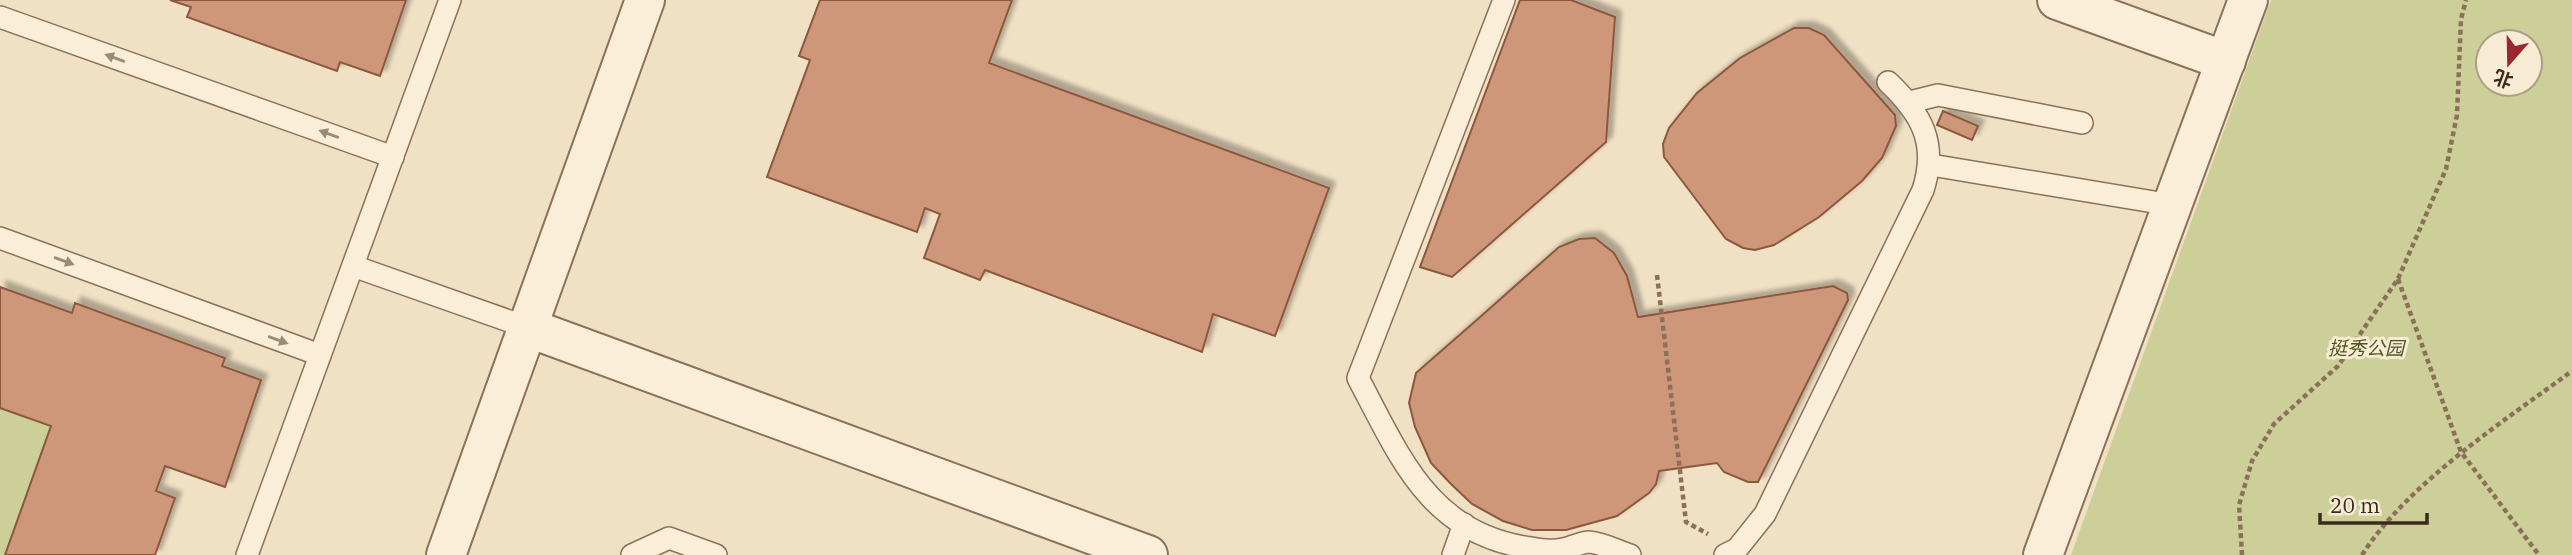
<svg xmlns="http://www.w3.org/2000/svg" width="2572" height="555" font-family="'IBM Plex Serif','Noto Sans SC',serif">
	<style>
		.green { fill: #cccf97; fill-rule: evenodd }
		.building { fill: #cf9779; stroke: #8c583e; stroke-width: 2; filter: url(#shadow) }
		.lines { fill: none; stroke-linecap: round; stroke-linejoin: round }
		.service-casing { stroke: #8b715a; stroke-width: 24 }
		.minor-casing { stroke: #8b715a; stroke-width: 42 }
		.tertiary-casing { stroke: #8b715a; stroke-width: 42 }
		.path { stroke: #8b715a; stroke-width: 4.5; stroke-dasharray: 5 3.5; stroke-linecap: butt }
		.service { stroke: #faeed8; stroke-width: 21 }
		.minor { stroke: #faeed8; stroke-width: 38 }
		.tertiary { stroke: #faeed8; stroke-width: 38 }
		.oneway { fill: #9a8c7b }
		.labels { text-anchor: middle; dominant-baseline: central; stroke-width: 6; stroke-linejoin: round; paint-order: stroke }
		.park-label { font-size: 19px; font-style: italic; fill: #4e5824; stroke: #f7ebd4 }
	</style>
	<defs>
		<filter id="shadow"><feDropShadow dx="6" dy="-6" stdDeviation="2" flood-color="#0004"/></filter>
	</defs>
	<rect width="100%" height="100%" fill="#f0e0c4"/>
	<g class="green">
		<path d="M2271,0H2572V555H2071ZM2530,42V84H2488V42Z"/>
		<path d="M0,408L51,426L5,555H0Z"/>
	</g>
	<g class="building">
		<path d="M170,0H406L380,76L340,62L337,71L187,17L191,7Z"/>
		<path d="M820,0H1012L989,63L1329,188L1275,336L1213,314L1202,352L985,270L980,280L924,258L940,214L925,208L917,232L767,177L810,60L799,56Z"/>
		<path d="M1520,0H1571L1615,17L1606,142L1452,277L1420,267Z"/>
		<path d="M1794,28H1809L1824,35L1895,115L1896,126L1882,158L1862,181L1819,217L1774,245L1755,250L1743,248L1726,239L1664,157L1663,144L1669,128L1697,93L1740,58Z"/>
		<path d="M1943,111L1978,126L1972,140L1937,125Z"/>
		<path d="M1595,238L1614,253L1627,276L1638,317L1833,286L1847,293L1848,300L1758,482H1748L1724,472L1717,463L1659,471L1656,484L1649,493L1617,516L1566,530H1532L1503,521L1472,504L1451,484L1431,463L1415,427L1409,403L1416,373L1479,318L1559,247L1579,239Z"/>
		<path d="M0,287L72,313L75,303L225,358L222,366L261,380L225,487L165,466L156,491L175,498L155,555H5L51,426L0,408Z"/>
	</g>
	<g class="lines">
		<defs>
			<g id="service">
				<path d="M1504,0L1358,378C1400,457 1430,535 1531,548C1541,550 1554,551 1563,549C1571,548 1581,542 1589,542C1602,543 1618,551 1630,555"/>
				<path d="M0,17L393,157"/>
				<path d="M1910,102L1938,95L2082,123"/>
				<path d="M1931,165L2172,205"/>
				<path d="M0,238L320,355"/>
				<path d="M353,266L529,328"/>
				<path d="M247,555L450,0"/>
				<path d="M632,555L669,538L716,555"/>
				<path d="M1453,555L1464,524"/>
				<path d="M1725,555L1737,549L1765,514L1923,190C1938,144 1922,114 1888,82"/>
			</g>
			<g id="minor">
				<path d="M2057,0L2226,61"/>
				<path d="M529,328L1148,555"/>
			</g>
			<g id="tertiary">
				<path d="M446,555L645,0"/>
				<path d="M2043,555L2248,0"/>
			</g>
		</defs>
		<use href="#service" class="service-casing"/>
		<use href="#minor" class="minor-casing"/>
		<use href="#tertiary" class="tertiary-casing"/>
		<g class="path">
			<path d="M1657,275L1686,522L1708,534"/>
			<path d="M2398,279L2461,452L2539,555"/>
			<path d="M2242,555L2239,505L2252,461L2274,424L2338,366L2398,279L2446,169L2457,115L2461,19L2466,0"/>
			<path d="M2362,555C2407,484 2504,421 2572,371"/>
		</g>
		<use href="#service" class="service"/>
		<use href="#minor" class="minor"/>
		<use href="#tertiary" class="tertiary"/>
	</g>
	<defs><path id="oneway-solid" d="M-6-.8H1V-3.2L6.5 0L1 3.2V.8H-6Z" transform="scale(1.75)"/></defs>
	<g class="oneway">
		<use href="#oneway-solid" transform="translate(115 58) rotate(-160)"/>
		<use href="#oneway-solid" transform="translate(329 134) rotate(-160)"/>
		<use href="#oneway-solid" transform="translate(64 261) rotate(20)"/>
		<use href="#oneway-solid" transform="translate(278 340) rotate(20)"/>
	</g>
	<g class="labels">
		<g class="park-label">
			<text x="2366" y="348">挺秀公园</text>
		</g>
	</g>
	<g transform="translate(2509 63) rotate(200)"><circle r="33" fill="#f7ebd4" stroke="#ac9e8b" stroke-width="2"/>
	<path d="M0-5L12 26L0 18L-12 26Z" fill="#9d2730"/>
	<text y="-10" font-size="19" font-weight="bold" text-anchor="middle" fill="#3b2a1e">北</text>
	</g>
	<path d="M2320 513v10h107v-10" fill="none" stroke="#3b2a1e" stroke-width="3.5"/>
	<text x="2330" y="513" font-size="21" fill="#3b2a1e" stroke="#f7ebd4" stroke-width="5" paint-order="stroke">20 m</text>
</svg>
